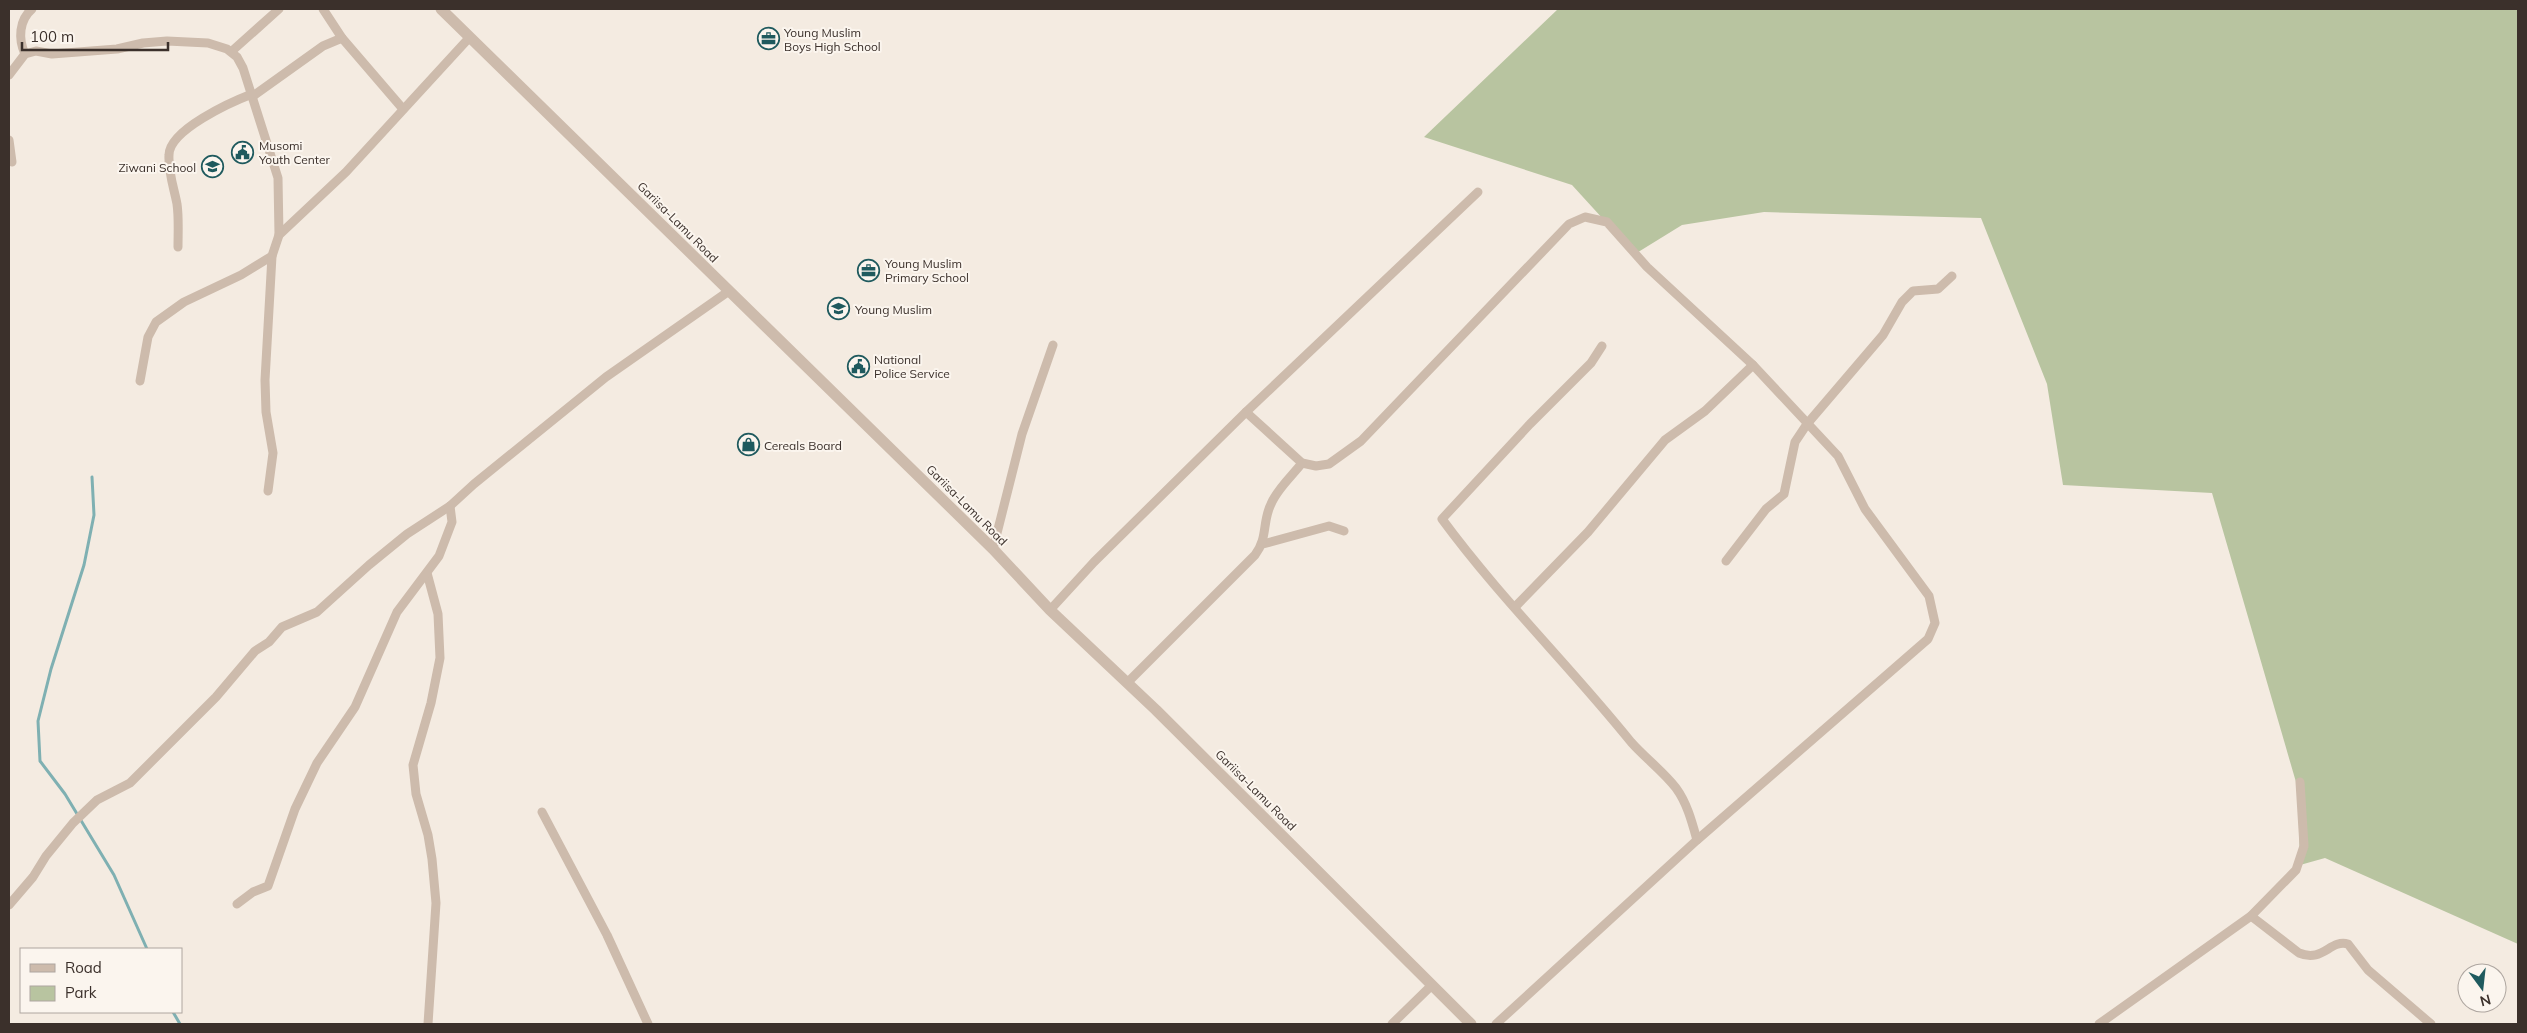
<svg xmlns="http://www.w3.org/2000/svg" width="2527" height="1033" font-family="Mulish,sans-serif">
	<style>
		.green { fill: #b8c4a0 }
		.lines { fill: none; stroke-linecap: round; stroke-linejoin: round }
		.stream { stroke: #7fb0b2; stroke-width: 3 }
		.minor { stroke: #cdbbac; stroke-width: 9 }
		.tertiary { stroke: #cdbbac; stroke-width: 11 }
		.labels { text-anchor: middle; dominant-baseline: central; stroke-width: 4; stroke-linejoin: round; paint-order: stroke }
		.poi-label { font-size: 12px; fill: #3b302b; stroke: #fbf5ee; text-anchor: start }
		.street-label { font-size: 12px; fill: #3b302b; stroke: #fbf5ee }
	</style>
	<rect width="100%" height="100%" fill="#f4ebe1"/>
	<path class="green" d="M1558,9H2518V944L2325,858L2300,865L2298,789L2212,493L2063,485L2047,384L1981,218L1764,212L1682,225L1635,254L1572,185L1424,137Z"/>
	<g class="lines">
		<g class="stream">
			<path d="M92,477L94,515L84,565L51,669L38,721L40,761L65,794L114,875L147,949"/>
			<path d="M173,1012L180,1024"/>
		</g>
		<g class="minor">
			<path d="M323,9L342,38"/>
			<path d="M232,51L279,9"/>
			<path d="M25,54C18,39 19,20 32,9"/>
			<path d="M9,75L25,54L36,51L52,54L117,49L143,43L167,41L208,43L227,49L237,57L243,68L278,178L279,235"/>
			<path d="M253,96L323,46L342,38L403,109"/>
			<path d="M9,140L12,162"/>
			<path d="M178,247C178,233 179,218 177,204C174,188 168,172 169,155C169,130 231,102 252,94"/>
			<path d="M1602,346L1591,363L1530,424L1442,519C1500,598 1570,666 1631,742C1645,758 1663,771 1676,788C1687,803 1692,822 1697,840"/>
			<path d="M140,381L148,337L156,322L184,302L241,275L272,256"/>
			<path d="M1246,412L1478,192"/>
			<path d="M268,491L273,453L266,412L265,380L272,256L279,235L346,172L469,38"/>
			<path d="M1263,544L1329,526L1344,531"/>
			<path d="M993,549L1022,434L1053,345"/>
			<path d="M1726,561L1766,509L1784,494L1795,442L1807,424L1883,335L1902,302L1913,291L1938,289L1952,276"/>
			<path d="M427,573L438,614L440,658L431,703L413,765L416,794L428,835L432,859L436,903L428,1024"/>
			<path d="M1515,607L1588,532L1665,440L1705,411L1753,365"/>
			<path d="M1050,610L1094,562L1246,412L1302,463L1316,466L1329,464L1361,441L1569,224L1585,217L1607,222L1647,267L1753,365L1838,456L1865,509L1929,596L1935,623L1928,639L1697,840L1496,1024"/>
			<path d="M1127,683L1255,555C1268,538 1262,522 1271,504C1277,489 1292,476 1302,463"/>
			<path d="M542,812L607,935L648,1024"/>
			<path d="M237,904L253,892L268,886L295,809L317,763L355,707L397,612L439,556L452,522L450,506"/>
			<path d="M9,905L33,877L46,856L73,823L97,800L130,783L216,697L255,651L269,642L282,627L317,612L369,565L407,534L450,506L474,484L606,377L729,291"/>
			<path d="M2251,916L2299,953C2323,963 2330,939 2348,944L2368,970L2431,1024"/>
			<path d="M1392,1024L1432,985"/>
			<path d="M2099,1024L2251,916L2296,870L2304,846L2300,782"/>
		</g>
		<path class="tertiary" d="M441,9L993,549L1050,610L1156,710L1471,1024"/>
	</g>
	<defs>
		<symbol id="office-ring" viewBox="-11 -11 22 22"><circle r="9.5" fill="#fbf5ee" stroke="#1f5a5e" stroke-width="1.5"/><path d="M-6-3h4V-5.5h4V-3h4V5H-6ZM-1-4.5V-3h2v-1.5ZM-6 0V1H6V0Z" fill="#1f5a5e"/></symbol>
		<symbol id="civic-ring" viewBox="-11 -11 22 22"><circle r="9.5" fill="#fbf5ee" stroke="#1f5a5e" stroke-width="1.5"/><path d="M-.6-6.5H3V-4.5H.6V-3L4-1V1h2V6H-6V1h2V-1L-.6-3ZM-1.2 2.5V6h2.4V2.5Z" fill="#1f5a5e"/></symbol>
		<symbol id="school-ring" viewBox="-11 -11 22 22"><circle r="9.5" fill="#fbf5ee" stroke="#1f5a5e" stroke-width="1.5"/><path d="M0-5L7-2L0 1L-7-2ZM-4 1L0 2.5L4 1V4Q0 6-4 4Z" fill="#1f5a5e"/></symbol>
		<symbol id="shop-ring" viewBox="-11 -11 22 22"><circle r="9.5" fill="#fbf5ee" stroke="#1f5a5e" stroke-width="1.5"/><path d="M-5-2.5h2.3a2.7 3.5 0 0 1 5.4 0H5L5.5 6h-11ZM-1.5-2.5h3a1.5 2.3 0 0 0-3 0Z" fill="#1f5a5e"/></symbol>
	</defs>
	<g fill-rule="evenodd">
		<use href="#office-ring" x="756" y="26" width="25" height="25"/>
		<use href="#civic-ring" x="230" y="140" width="25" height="25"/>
		<use href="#school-ring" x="200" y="154" width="25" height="25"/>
		<use href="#office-ring" x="856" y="258" width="25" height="25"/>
		<use href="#school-ring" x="826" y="296" width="25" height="25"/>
		<use href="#civic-ring" x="846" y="354" width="25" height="25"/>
		<use href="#shop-ring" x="736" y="432" width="25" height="25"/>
	</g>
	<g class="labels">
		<g class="poi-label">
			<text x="784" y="32">Young Muslim<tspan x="784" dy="14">Boys High School</tspan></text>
			<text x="259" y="145">Musomi<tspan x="259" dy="14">Youth Center</tspan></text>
			<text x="196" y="167" text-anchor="end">Ziwani School</text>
			<text x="885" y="263">Young Muslim<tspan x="885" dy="14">Primary School</tspan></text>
			<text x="855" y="309">Young Muslim</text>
			<text x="874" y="359">National<tspan x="874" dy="14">Police Service</tspan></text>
			<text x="764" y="445">Cereals Board</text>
		</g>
		<g class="street-label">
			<text transform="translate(678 222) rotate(45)">Gariisa-Lamu Road</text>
			<text transform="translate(967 505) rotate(45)">Gariisa-Lamu Road</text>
			<text transform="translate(1256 790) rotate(45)">Gariisa-Lamu Road</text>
		</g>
	</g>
	<rect width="2527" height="1033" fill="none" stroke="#3b302b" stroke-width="20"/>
	<rect x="20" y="948" width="162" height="65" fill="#fbf5ee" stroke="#aea6a0"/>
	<rect x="30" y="964" width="25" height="8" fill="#cdbbac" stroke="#aea6a0"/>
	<text x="65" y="973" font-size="15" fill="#3b302b">Road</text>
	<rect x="30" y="986" width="25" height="15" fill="#b8c4a0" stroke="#aea6a0"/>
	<text x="65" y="998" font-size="15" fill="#3b302b">Park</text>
	<g transform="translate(2482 988) rotate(165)"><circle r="24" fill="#fbf5ee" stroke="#aea6a0"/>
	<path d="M0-4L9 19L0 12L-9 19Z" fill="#1f5a5e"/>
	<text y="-8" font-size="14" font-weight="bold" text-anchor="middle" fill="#3b302b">N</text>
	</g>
	<path d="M22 42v8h146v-8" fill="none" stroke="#3b302b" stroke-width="2.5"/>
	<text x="30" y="42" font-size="15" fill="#3b302b" stroke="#fbf5ee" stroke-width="4" paint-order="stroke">100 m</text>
</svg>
